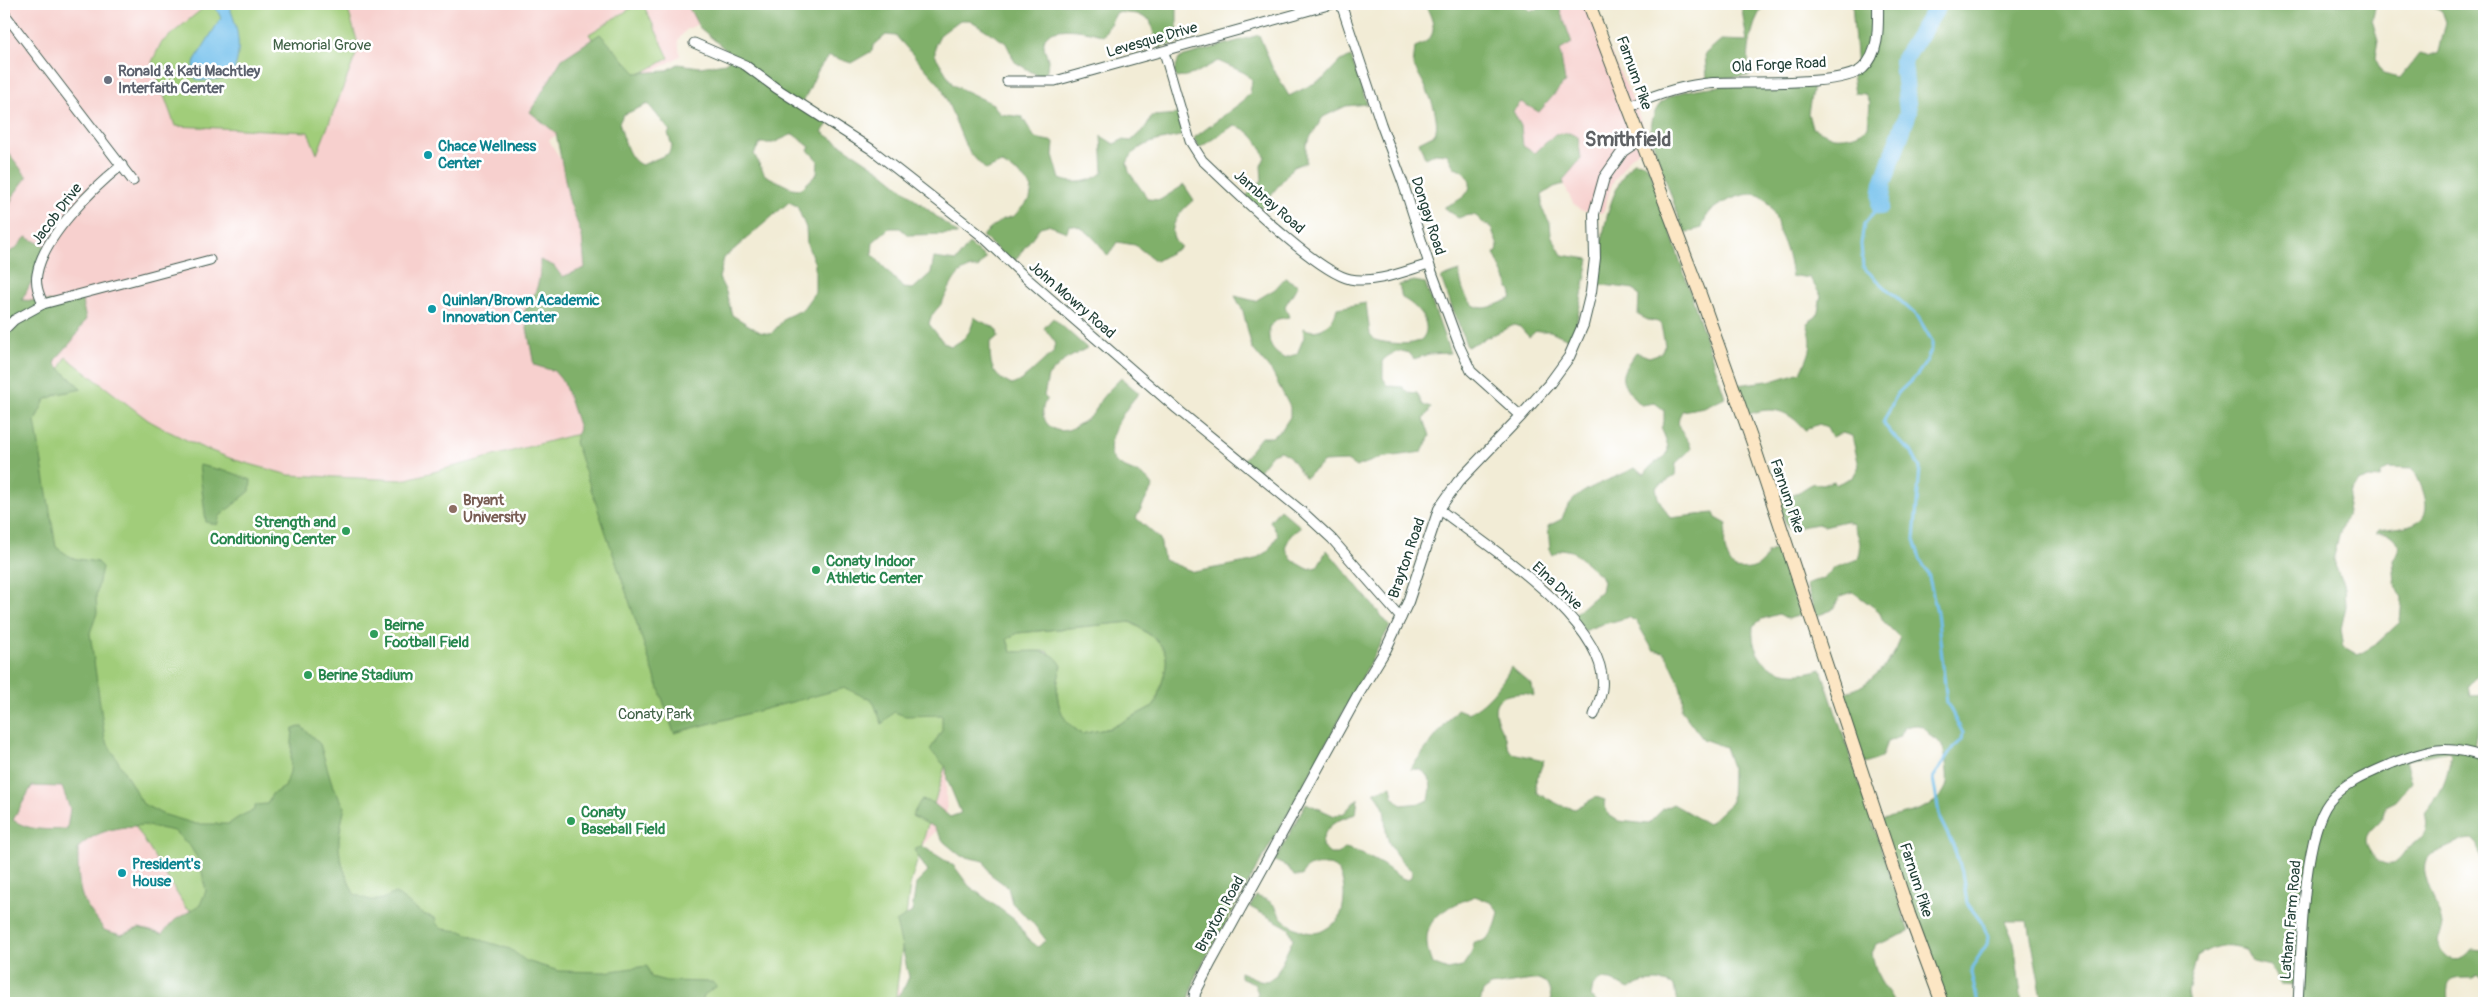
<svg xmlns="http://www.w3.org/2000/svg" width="2488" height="1007" font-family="Pangolin,sans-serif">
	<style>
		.built { fill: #f7d0ce }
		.green { fill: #a1cd7a; stroke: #608557 }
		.forest { fill: #80b06a; stroke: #50764f; fill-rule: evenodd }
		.water { fill: #72c0ec; stroke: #487e90 }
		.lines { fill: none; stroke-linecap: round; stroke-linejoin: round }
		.stream { stroke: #72c0ec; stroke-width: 3 }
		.river { stroke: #72c0ec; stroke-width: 18 }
		.minor-casing { stroke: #3f574c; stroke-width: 11 }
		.tertiary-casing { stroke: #3f574c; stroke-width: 12 }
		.secondary-casing { stroke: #3f574c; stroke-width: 14 }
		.minor { stroke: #fff; stroke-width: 9 }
		.tertiary { stroke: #fff; stroke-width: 10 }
		.secondary { stroke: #fce6c4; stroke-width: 12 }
		.worship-dot { fill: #6b7280; stroke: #fff; stroke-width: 2 }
		.culture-dot { fill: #0f9aa8; stroke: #fff; stroke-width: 2 }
		.education-dot { fill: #8d6e63; stroke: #fff; stroke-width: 2 }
		.leisure-dot { fill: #2e9e5b; stroke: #fff; stroke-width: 2 }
		.labels { text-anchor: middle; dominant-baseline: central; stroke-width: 5; stroke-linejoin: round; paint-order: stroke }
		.street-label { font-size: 15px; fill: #1f3d34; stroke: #fff }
		.park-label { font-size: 15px; fill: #406146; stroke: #fff }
		.worship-label { font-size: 15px; font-weight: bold; fill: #5b616d; stroke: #fff; text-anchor: start }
		.culture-label { font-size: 15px; font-weight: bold; fill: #0d838f; stroke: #fff; text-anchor: start }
		.education-label { font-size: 15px; font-weight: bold; fill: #785e54; stroke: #fff; text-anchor: start }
		.leisure-label { font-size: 15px; font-weight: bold; fill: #27864d; stroke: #fff; text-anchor: start }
		.district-label { font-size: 20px; font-weight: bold; fill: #5e6164; stroke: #fff }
	</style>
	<rect width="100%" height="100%" fill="#fff"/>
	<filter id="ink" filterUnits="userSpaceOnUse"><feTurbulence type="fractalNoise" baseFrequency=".02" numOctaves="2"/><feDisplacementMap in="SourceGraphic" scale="10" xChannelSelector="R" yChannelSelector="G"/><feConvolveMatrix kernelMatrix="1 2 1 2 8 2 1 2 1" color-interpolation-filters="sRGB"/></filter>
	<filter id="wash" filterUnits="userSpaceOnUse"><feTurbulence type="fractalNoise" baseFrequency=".0096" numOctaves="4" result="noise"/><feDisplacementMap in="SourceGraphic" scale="20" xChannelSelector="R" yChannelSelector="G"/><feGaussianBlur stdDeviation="1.12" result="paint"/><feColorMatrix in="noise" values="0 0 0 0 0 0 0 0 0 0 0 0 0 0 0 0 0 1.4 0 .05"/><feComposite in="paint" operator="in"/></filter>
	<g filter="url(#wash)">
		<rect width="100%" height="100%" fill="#f2ecd6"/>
		<g class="built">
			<path d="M4,4H685L700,23L686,30L678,40L680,56L629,86L549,140L646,307L942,625L947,820L913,855L887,932L902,1003L86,968L4,865Z"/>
			<path d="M1558,4H1588L1636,107L1648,144L1629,158L1623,168L1612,184L1603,213L1580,210L1573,203L1562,181L1581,159L1555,134L1535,153L1523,146L1521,126L1513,111L1521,102L1539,111L1565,82L1560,50Z"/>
		</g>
		<g class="green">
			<path d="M208,4H342L349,13L359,47L317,154L308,132L175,126L152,62L161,43Z"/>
			<path d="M638,4H643L669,58L621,85L589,34Z"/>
			<path d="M66,357L148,420L166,430L201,447L235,460L289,475L403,480L569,436L632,424L942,625L945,767L910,885L895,1003H436L186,908L111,787L20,448Z"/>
			<path d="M1130,622C1177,651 1170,656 1155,705L1111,728L1082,734C1077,730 1070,726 1066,721C1055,704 1055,683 1062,666L1047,651L1011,652L1007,639L1017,633Z"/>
		</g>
		<g class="forest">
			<path d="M687,4H1177V26L1183,41L1158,48L1150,20L1137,14L1117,12L1103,36C1092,31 1048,22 1044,41C1043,48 1047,54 1048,60C1048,66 1046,74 1045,80L1015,62L1006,43L970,20H960L940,35L935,45V55L953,85L993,104L1000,114L1022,117L1035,138L1054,142L1053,155L1060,179C1074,185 1092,182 1103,172L1101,136L1114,144L1122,140L1131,141L1145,128L1152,116L1180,114L1187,134C1165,141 1138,139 1127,163L1129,172L1148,199L1160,200L1184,185L1194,200C1179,211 1162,233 1181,247L1156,261L1135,245L1117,242L1108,256C1100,245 1085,224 1069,225L1067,232L1048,225L1040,227L1013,263L982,236L1001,220L1014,216L1030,199L1032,188L1019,174L1001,163L986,170L970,153L964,142L941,86L896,36L886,35L873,46L872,51L851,63L830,56C815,67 812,89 801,104L828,124L822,132L882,172L958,234L908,235L900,228H889L873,242L872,254L903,288L913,289L931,273L934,258L956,261L969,244L986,258L978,268C956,266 952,285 943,301C938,310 931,312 929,324L944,343L951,346C964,341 972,332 974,317C982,323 989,324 997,329L998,337L990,342C990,364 990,375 1012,385C1026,380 1039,363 1053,353L1055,342L1044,328L1053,318L1087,348L1065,360L1048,376L1044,396L1047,399C1036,413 1048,435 1067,430C1073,429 1082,422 1087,419C1098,411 1096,406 1102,398C1108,391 1115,384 1121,378L1139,393C1127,406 1096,448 1118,464C1130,472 1145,472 1153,486L1136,518L1160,539L1164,560L1194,572L1252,561L1268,551L1278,535L1270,521L1280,509L1301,527L1291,535L1285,547L1292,560L1308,569L1317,567L1327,550L1390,626L1295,801L1196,975L1188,1003H891L904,988L909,977L896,922L912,912L916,884L928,872L914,850L922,846L954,866L969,886L1015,920L1027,938L1038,947L1046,940L1032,922L1012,903L1008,887L990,874L984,861L961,856L944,842L934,827L912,816L921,800L932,802L950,817L961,813L947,779L946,767L930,750L942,730V715L905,716L894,712L882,724L873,701L845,688L674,733L575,442L579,428L564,383L554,371L534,365L524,312C536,294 541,282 540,260L554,266L562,277L585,268L582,236L569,200L556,133L530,112L562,59L600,34L636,73L666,71L678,64L700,67L725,63L733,56L699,27ZM648,104L670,131L668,133L672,146L668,154L642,165C627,160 624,137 619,123L623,115ZM793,134L810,147L808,150L818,161L817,174L801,189L791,188L765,175L754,154L760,143H773ZM789,202L797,206L806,228L807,244L815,264V292L802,310L786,317L771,334L760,332L732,315L726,292L719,278L724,258ZM1131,622C1177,651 1170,656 1155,705L1111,728L1081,734C1077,730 1070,726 1066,720C1055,704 1055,683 1062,666C1052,646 1031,652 1011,652L1007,639L1018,633Z"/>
			<path d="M1425,4H1521L1531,11L1558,4L1572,43L1560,50L1565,82L1539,112L1521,102L1513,111L1521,126L1523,146L1535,153L1555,134L1569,133L1578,137L1581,159L1563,180L1564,184L1554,187L1542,195V209L1550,223L1551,235L1562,255L1589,259L1573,341L1550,331H1536L1529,337L1520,327L1514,325L1467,347L1441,278L1459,271C1461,284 1465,308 1484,308C1492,308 1503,301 1511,299L1512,294L1494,253L1497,252L1498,246L1491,227C1473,220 1483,210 1458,218L1444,207C1451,204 1461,200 1466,194C1476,183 1466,170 1454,167L1447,154L1435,153L1425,158L1419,142L1435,134C1442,116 1424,81 1413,66L1415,47C1440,38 1435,24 1425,4Z"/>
			<path d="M1741,4H1764C1752,23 1745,54 1750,76L1707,79L1705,54L1721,40L1747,41Z"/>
			<path d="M1852,4H2376L2372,20L2378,40L2375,58L2383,74L2400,78L2419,54L2428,56L2439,52L2446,22L2442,11L2426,4H2484V667L2467,687L2469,696L2484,695V721L2477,731L2473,752L2484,758V877L2478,845L2472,839L2464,840L2430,855C2413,868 2441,908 2442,926C2442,930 2438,936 2437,941C2443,959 2459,968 2472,950L2484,951V978L2476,974L2473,978C2449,978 2446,979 2448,1003H2298L2296,985L2280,984L2270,966L2253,962L2246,949C2224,943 2216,945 2197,956L2188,992L2190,1003H2043L2028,921H2005L2014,942L2022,1003H1941L1879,820C1901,814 1936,811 1946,787C1949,779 1946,768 1946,760C1944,747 1941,741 1930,736C1924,723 1918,724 1905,727L1900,737L1887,742L1881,758L1865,764L1842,693C1848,691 1856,690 1861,686C1876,677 1897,656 1900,638L1883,621L1879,611L1853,592L1841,596L1832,610L1816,616L1806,584L1823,578L1836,567L1858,559C1863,547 1859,536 1853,524L1845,521L1824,526L1818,524L1788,529L1777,500L1799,492L1813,483L1822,485L1834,481L1837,484L1853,477L1859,466L1852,436L1842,433L1832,437L1827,427L1819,424L1805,430C1788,410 1772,405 1747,415L1737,385L1775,380L1801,372C1811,352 1814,344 1807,323L1817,316L1821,296L1810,278L1797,276L1792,278C1790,262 1787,248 1780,234C1778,230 1778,226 1777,222C1768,194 1758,188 1729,200C1714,207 1706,212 1702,228L1684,233L1651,137C1650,126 1653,110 1662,102C1688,80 1777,85 1813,85L1808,113L1812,128C1819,130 1829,136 1834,137C1846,138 1860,135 1868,127L1870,102L1865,94L1855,93L1852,75L1857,68ZM2388,468L2413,469C2420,482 2436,513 2417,522C2407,528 2390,528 2379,530L2376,533C2394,530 2406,545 2393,560L2395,583L2402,598L2400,622L2375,645L2358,655L2344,647L2341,629L2346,606L2345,588L2333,561L2339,535L2346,516L2351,491L2358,482L2369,478L2380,479L2381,474ZM2449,751L2451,753C2447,782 2443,790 2425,813C2430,832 2423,837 2409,848C2403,853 2400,862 2392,864C2380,867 2366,851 2366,840C2366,831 2378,825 2382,818C2384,814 2384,810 2386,806L2396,801L2412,782L2406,760Z"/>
			<path d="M1259,35L1272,67L1289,96L1323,79L1340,61L1351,57L1367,104L1346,106L1323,117L1306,144V162L1293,167L1260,209L1246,196L1262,180L1261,166L1265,157C1260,143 1249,127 1233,126L1199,148L1194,138L1243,101L1250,93L1252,81L1245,73L1218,61L1194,74L1177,78L1174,71L1179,59L1184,56Z"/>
			<path d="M4,147L27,177L15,193L4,217Z"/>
			<path d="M1633,162L1645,163L1650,170L1725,397L1704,407L1682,411C1671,431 1689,434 1691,449L1676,463L1675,476L1656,487L1658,498L1670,518L1714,513L1716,518L1727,524C1723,540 1723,556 1735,569C1750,571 1763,568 1767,553L1777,548L1801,615L1788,619L1779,614L1762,619L1753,626C1749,668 1786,681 1821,669L1909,932L1876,945L1872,953C1874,962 1876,974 1881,982C1886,990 1890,993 1894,1003H1677L1674,986C1661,978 1642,980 1629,989L1611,980L1601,979L1593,986L1591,996L1597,1003H1551C1551,993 1549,982 1539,979L1491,986L1483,991L1480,1003H1253L1258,993L1254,983L1240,977V972L1259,980L1267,981L1276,975L1293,939L1289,928L1250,907L1256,896C1261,898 1269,900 1273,904C1277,907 1278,913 1281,917C1290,927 1309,937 1322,931C1326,929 1335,923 1338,920C1347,907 1348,866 1327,865C1315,865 1306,864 1302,876H1294L1288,867L1275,861L1306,803L1335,816L1344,813L1358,798L1356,814C1338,819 1322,826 1322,847L1330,854H1338L1345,848C1358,851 1372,859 1383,865C1392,871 1398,878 1408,880L1411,877L1412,871C1402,862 1390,850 1387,836C1383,816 1389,809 1374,792L1391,786L1393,796L1401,805L1421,803L1429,800C1433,783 1431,768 1410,769L1457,709L1467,713C1485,706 1502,684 1511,667L1532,685L1534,696C1527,693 1523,693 1515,694C1487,696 1494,717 1504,735C1507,741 1507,748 1512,753L1544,760L1535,784L1537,793L1560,805L1575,809L1596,797L1605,800L1604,804L1609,816L1619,821L1648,824L1663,809L1673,804L1708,824L1731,803L1732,767L1725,747L1703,739L1681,710C1687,693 1673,667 1664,652L1653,650L1636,621L1628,617C1612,623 1600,623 1585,631L1571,617L1601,591L1603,581L1600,575L1572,551L1561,549L1552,555L1550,551L1548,526L1562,519C1571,487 1609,483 1634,468L1645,474C1658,451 1679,466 1661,428L1664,422V410L1655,403L1641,405C1618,381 1617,378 1636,352L1649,357L1661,353L1665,345L1661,325L1658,322L1648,320L1638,315L1639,296L1634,289L1596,284C1602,241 1605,196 1633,162ZM1475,896L1492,903L1499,912C1496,927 1491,943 1474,942L1472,952L1462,967L1448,970L1432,964C1416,922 1439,910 1475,896Z"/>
			<path d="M26,237L49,248L22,300L61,302L81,297L86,319L73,340L57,358L55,364L82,389L58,394L45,400L35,421L56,547L72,558L97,562L102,567L96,596L97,613L90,633L105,739L143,804L162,814L196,824H229C235,819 245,813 253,811L256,805L267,804L272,794L285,787L290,772L293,728L302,727L320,744L333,787L345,807C335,848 337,855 354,894C373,902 376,903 395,893L423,914L435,918L436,923L442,929L461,931L484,941L510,949L526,961L559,971L604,972L647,966L651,977L666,981L712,982L717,986L704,995L702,1003H4V256L17,247ZM32,786L62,787L70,809L67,829C47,830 30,831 13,820ZM143,825L174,831L190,846L200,863L206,891L200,905L175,920L162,934L139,928L121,935L104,930C98,920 91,913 86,904C77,891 78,864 78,848C98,829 117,828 143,825Z"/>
			<path d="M1285,278L1298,285L1285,306L1289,317L1278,319L1269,327C1268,342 1270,351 1284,358L1297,354L1304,337L1303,328C1319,336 1333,325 1337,308L1366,303L1370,334L1375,340C1385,343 1414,347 1422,339C1435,324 1415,304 1402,298L1399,285L1414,281L1425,283L1450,353L1429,354L1414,359C1406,346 1392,352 1383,360V378L1388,386L1403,387L1407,392L1417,393L1423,405L1431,408L1424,419L1430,436L1422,452L1380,458L1356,467L1347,461L1324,462L1305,478L1289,456L1280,451L1272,454L1257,473L1241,463L1261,437H1272L1282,429L1290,417V407L1272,372L1252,348L1243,311L1235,296L1255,301L1275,289Z"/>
			<path d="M199,465L233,473L251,480L250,491L220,516L217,525L206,522Z"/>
		</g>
		<path class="water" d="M214,4H228C239,28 243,53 231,78L199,81L191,74L195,60L221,18Z"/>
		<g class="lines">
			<path class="stream" d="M1880,206L1864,224L1861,244L1863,267L1918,317L1932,341V348L1926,362L1917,375L1897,394L1883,423L1896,439L1911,451L1920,468L1914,540L1921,561L1928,573L1937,612L1947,703L1963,733L1962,740L1951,750L1933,778L1940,819L1953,845L1962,872L1967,903L1983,924L1988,937L1987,944L1972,967L1971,973L1978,1003"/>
			<path class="river" d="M1880,206L1883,183L1908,113L1903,61L1939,4"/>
		</g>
	</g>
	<g filter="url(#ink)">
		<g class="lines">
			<defs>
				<g id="minor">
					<path d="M1341,4L1381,124L1403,183L1429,264L1459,345L1471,371L1521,416"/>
					<path d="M4,13L133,181"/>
					<path d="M694,43L745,65L776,88L871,149L982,236L1022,274L1177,409L1304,513L1332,539L1401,618"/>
					<path d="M1164,52L1190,141L1202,160C1231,187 1316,272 1350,279C1375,284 1405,271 1429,264"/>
					<path d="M1007,81H1055L1332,4"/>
					<path d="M43,304C39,294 35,285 37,274C43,237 93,188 122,165"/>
					<path d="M4,330L14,320L43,304L210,260"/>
					<path d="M1439,509C1485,545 1611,623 1602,689C1601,698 1597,707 1594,715"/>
					<path d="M2298,1003C2301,957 2302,837 2329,802C2344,783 2370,773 2393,763C2429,749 2446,744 2484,757"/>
				</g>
				<g id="tertiary">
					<path d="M1630,106C1657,94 1683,85 1713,83C1743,81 1843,87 1863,68C1880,53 1878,25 1878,4"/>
					<path d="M1194,1003L1195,993L1211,962L1358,695L1386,649L1408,602L1439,509L1458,482L1521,416L1550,383L1569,357L1583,325L1591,292L1595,258L1594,214L1604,178L1623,151L1641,139"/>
				</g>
				<path id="secondary" d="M1589,4L1700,294L1755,449L1909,914L1942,1003"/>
			</defs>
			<use href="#minor" class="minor-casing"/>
			<use href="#tertiary" class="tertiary-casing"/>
			<use href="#secondary" class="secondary-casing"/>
			<use href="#minor" class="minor"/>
			<use href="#tertiary" class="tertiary"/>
			<use href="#secondary" class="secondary"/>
		</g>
	</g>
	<circle class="worship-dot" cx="108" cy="80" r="5"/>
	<g class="culture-dot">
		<circle cx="428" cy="155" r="5"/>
		<circle cx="432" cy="309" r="5"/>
		<circle cx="122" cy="873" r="5"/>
	</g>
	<circle class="education-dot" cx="453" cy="509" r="5"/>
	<g class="leisure-dot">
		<circle cx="346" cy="531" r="5"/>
		<circle cx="816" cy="570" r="5"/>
		<circle cx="374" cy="634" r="5"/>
		<circle cx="308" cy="675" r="5"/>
		<circle cx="571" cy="821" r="5"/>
	</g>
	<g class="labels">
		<g class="street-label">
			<text transform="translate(1152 40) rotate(-16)">Levesque Drive</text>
			<text transform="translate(1779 65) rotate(-3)">Old Forge Road</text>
			<text transform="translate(1634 73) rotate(70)">Farnum Pike</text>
			<text transform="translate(1269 202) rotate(41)">Jambray Road</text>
			<text transform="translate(57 214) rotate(-53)">Jacob Drive</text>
			<text transform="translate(1428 216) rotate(72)">Dongay Road</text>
			<text transform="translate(1072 300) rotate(41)">John Mowry Road</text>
			<text transform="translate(1787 496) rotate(71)">Farnum Pike</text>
			<text transform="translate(1407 558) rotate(-71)">Brayton Road</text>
			<text transform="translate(1557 586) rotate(43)">Elna Drive</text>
			<text transform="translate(1916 880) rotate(72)">Farnum Pike</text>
			<text transform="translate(1220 914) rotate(-61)">Brayton Road</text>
			<text transform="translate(2291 920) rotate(-85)">Latham Farm Road</text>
		</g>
		<g class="park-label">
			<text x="322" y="45">Memorial Grove</text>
			<text x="655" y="714">Conaty Park</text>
		</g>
		<g class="worship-label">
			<text x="118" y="71">Ronald &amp; Kati Machtley<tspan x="118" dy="17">Interfaith Center</tspan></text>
		</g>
		<g class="culture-label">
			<text x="438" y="146">Chace Wellness<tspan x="438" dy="17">Center</tspan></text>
			<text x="442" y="300">Quinlan/Brown Academic<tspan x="442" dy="17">Innovation Center</tspan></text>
			<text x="132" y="864">President's<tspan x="132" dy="17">House</tspan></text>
		</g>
		<g class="education-label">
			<text x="463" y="500">Bryant<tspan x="463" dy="17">University</tspan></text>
		</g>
		<g class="leisure-label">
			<text x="336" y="522" text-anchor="end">Strength and<tspan x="336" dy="17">Conditioning Center</tspan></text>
			<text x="826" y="561">Conaty Indoor<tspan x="826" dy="17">Athletic Center</tspan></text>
			<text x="384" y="625">Beirne<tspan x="384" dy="17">Football Field</tspan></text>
			<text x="318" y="675">Berine Stadium</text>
			<text x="581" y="812">Conaty<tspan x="581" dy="17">Baseball Field</tspan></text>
		</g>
		<g class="district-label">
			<text x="1628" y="139">Smithfield</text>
		</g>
	</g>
	<rect width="2488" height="1007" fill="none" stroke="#fff" stroke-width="20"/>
</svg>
